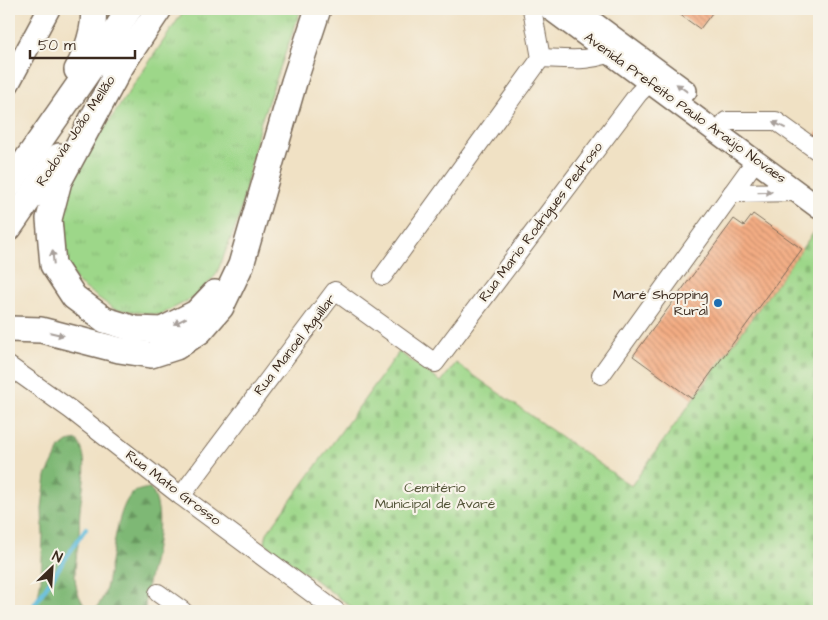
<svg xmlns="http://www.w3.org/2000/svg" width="828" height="620" font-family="'Architects Daughter',sans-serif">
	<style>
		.grass { fill: url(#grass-tufts); stroke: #6c8054 }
		.forest { fill: url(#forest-firs); stroke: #5c714a }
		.cemetery { fill: url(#cemetery-stones); stroke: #6c8054 }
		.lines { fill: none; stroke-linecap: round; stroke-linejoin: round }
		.stream { stroke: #5ebcdc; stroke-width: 4.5 }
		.building { fill: url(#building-back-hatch) }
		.minor-casing { stroke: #7a6a58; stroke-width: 20 }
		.major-casing { stroke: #7a6a58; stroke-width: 24 }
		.highway-casing { stroke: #7a6a58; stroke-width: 28 }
		.minor { stroke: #fff; stroke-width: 18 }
		.major { stroke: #fff; stroke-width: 21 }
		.highway { stroke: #fff; stroke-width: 25 }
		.oneway { fill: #a79f9a }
		.poi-dot { fill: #1f6fb2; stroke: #f7f3e8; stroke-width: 2 }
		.labels { text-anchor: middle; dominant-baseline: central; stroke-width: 4.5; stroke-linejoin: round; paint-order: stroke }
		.street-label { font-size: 14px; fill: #3b2a1e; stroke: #f7f3e8 }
		.poi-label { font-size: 14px; fill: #3b2a1e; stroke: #f7f3e8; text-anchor: end }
		.park-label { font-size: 14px; fill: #545539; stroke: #f7f3e8 }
	</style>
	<defs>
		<pattern id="grass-tufts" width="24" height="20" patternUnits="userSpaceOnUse" patternTransform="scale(1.25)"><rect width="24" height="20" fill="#9dd789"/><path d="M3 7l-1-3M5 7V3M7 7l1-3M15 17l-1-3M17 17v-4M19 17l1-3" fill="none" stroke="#88b976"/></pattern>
		<pattern id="forest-firs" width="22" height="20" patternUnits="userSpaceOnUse" patternTransform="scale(1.25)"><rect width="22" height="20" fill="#7eb875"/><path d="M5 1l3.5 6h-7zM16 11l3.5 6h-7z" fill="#68965f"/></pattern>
		<pattern id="cemetery-stones" width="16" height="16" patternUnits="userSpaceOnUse" patternTransform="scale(1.25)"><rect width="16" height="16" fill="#9dd789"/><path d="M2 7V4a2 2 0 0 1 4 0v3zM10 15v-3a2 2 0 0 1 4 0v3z" fill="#88b976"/></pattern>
		<pattern id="building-back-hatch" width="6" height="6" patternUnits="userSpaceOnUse" patternTransform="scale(1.25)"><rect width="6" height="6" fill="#f4ad84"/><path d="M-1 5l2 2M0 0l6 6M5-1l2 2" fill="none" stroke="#c78d6b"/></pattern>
	</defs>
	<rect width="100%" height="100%" fill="#f7f3e8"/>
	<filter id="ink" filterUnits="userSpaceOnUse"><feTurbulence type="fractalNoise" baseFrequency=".02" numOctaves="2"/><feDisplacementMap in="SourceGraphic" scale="10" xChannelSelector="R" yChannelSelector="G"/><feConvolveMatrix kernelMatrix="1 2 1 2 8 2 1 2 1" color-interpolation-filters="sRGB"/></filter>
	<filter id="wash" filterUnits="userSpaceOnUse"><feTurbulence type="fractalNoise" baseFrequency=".0096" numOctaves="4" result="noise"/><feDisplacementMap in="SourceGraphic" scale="20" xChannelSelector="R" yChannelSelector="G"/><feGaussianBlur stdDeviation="1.12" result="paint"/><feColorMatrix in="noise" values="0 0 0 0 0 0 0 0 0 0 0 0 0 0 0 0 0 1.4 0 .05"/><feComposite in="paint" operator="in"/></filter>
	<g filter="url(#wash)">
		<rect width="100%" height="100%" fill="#f0e1c4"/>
		<path class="grass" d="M185,9H301L260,124L239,218L216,275L195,297L160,315L114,309L78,283L61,252L59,215L68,191L87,154Z"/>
		<g class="forest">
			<path d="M77,440C91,459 82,488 80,510C79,518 80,526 79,533C78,552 72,572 77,590C79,597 84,605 87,611H31L38,597L41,579L43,536L42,508L46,476L60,448L68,442Z"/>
			<path d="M150,488C169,513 152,564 146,592C145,598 146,605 145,611H91L96,610C99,604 103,598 105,592C112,569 115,509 132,494C136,490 144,489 150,488Z"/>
		</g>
		<path class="cemetery" d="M819,225V611H357L265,543L267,533L399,352L441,382L456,363L631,486Z"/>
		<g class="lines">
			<path class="stream" d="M30,611L86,528"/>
		</g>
		<g id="blocks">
			<g class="building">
				<path d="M672,9H715L700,29Z"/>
				<path d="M819,130V147L811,141Z"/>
				<path d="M753,214L802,249L692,399L633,356L734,219L744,226Z"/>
			</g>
		</g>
	</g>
	<g filter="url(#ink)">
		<use href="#blocks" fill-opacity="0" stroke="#7a6a58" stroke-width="1"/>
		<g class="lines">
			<defs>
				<g id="minor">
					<path d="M541,58C567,59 594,63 618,49"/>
					<path d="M726,121H776L819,152"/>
					<path d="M732,193L798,192"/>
					<path d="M383,276L541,58L532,9"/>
					<path d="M9,366L71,410L181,496L336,611"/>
					<path d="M601,375L756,160"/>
					<path d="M181,496L335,291L435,363L638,94L649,83"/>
					<path d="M158,593L183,611"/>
				</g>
				<g id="major">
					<path d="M550,9L819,208"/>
					<path d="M575,9L686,91"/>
					<path d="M9,83L49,9"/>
				</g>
				<g id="highway">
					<path d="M122,64L59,181L49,219L53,265L74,297L105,320L135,329L162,330L196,313L215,293"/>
					<path d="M77,70C86,55 96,27 93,9"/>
					<path d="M113,78L159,9"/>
					<path d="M9,185L108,43L129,9"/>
					<path d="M9,228L59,156"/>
					<path d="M9,329L41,330L119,350L151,355L176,347L200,331L221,307L241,265L294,82L318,9"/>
				</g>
			</defs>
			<use href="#minor" class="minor-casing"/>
			<use href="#major" class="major-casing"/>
			<use href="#highway" class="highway-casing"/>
			<use href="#minor" class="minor"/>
			<use href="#major" class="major"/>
			<use href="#highway" class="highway"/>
		</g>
		<defs><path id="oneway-solid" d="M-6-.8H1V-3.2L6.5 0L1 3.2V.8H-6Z" transform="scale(1.25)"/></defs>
		<g class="oneway">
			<use href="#oneway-solid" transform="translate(682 88) rotate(-144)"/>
			<use href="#oneway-solid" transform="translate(779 125) rotate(-153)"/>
			<use href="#oneway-solid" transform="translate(765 192) rotate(-1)"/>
			<use href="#oneway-solid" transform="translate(53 257) rotate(-96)"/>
			<use href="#oneway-solid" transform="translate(180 321) rotate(153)"/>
			<use href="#oneway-solid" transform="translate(57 334) rotate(13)"/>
		</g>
	</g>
	<circle class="poi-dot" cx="718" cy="303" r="5"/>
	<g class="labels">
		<g class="street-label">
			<text transform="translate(685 108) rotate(36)">Avenida Prefeito Paulo Araújo Novaes</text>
			<text transform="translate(76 131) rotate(-56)">Rodovia João Mellão</text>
			<text transform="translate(541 222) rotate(-53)">Rua Mario Rodrigues Pedroso</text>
			<text transform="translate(295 345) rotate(-52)">Rua Manoel Aguillar</text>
			<text transform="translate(173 488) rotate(37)">Rua Mato Grosso</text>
		</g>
		<g class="poi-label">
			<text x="708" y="295">Maré Shopping<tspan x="708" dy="16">Rural</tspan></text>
		</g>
		<g class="park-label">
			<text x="435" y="488">Cemitério<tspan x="435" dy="16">Municipal de Avaré</tspan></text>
		</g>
	</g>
	<rect width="828" height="620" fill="none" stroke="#f7f3e8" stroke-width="30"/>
	<g transform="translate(52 568) rotate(25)" stroke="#f7f3e8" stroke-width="4" paint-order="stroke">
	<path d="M0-4L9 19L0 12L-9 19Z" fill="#3b2a1e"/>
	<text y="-8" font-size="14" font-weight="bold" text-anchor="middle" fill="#3b2a1e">N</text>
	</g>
	<path d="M30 50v8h105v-8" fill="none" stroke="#3b2a1e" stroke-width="2.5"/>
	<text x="38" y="50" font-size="15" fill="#3b2a1e" stroke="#f7f3e8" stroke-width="4" paint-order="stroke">50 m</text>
</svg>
